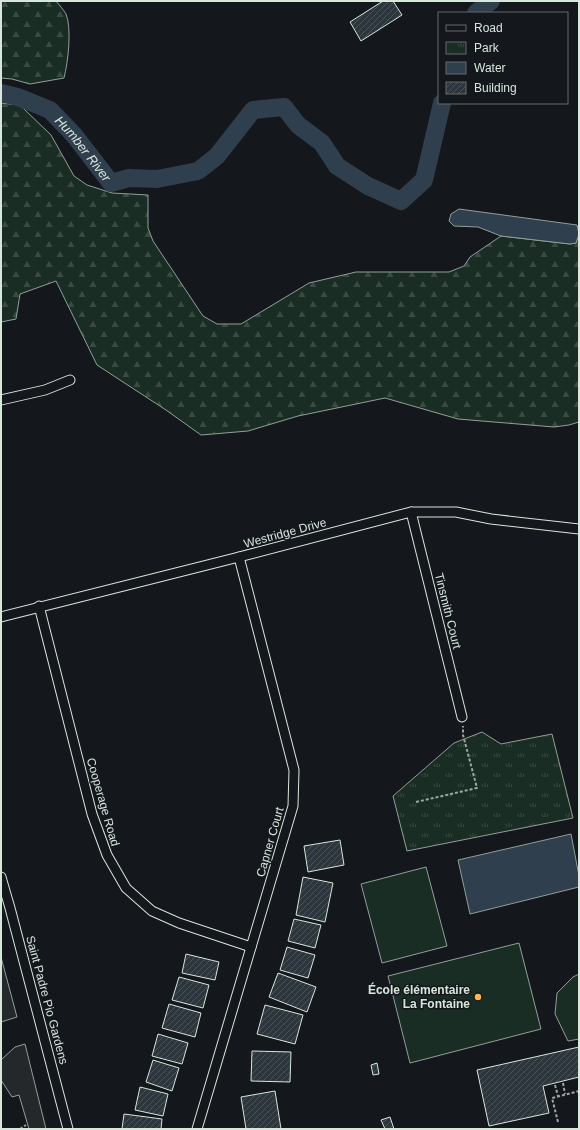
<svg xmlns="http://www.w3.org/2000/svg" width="580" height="1130" font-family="Helvetica,sans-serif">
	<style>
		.green { fill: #1a2d24; stroke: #939e99 }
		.forest { fill: url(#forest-firs); stroke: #939e99 }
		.park { fill: url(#park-tufts); stroke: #939e99 }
		.parking { fill: #24282b; stroke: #939e99 }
		.water { fill: #2f3f4d; stroke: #939e99 }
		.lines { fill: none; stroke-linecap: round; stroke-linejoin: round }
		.river { stroke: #2f3f4d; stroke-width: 18 }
		.building { fill: url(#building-hatch); stroke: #d8e6dc }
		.street-casing { stroke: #d8e6dc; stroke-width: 11 }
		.path { stroke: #9da8a2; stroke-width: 2; stroke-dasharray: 3 2; stroke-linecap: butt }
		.street { stroke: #14181c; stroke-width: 9 }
		.poi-dot { fill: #ffb74d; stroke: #14181c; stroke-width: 1.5 }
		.labels { text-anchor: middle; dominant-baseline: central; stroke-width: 3; stroke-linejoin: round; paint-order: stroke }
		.street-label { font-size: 12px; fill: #d8e6dc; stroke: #14181c }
		.poi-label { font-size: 12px; font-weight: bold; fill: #d8e6dc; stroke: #14181c; text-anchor: end }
		.water-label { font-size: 13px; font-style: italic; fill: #d8e6dc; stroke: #14181c }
	</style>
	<defs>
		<pattern id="forest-firs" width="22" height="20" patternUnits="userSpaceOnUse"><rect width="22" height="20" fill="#1a2d24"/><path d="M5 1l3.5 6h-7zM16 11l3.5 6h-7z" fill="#3b4b43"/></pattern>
		<pattern id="park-tufts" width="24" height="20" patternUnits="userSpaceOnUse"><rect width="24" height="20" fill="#1a2d24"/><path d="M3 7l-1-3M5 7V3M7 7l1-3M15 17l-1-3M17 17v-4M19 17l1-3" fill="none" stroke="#3b4b43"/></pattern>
		<pattern id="building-hatch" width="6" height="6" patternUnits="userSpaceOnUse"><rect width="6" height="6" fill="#2c363c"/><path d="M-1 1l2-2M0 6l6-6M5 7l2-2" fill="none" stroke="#4a5358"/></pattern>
	</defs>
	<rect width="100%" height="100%" fill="#14181c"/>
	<g class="green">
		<path d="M426,867L447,946L382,963L361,884Z"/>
		<path d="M519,943L541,1029L410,1063L388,976Z"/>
		<path d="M579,974V1039L568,1041L555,1014L557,993L573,977Z"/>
	</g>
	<g class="forest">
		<path d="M1,1H56C59,5 63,9 66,14C72,28 68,63 64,78L30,84L12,79L1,78Z"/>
		<path d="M1,103L18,105L23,108L51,135L74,176L87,185L112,193L148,195V228L153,241L203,316L217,324H241L309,283L356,272H449L464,266L470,257L501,236L570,244L576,243L579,234V422L569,425L554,427L458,419L385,398L298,416L248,431L201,435L166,410L97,365L56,281L20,294L16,319L1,322Z"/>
	</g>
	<path class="park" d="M482,732L501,744L552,734L573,818L407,851L393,796L454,743Z"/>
	<g class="parking">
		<path d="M1,957L17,1017L1,1022Z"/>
		<path d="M25,1044L46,1129H29L19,1095L12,1097L1,1080V1060L15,1047Z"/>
	</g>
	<g class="water">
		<path d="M459,209L577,225L579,234L576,243L570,244L501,236L478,227L454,226L449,221L451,214Z"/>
		<path d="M571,834L579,876V887L470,914L458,860Z"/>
	</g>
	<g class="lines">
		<g class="river">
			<path d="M476,13L491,1"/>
			<path id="s1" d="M1,93L18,97L50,110L74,135L111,183L129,178L157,179L198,171L217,156L253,110L284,107L298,125L322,143L337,166L368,186L401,201L424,180L442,103"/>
		</g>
	</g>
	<g class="building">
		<path d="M383,1H393L402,15L361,41L350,22Z"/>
		<path d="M340,840L344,865L308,872L304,846Z"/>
		<path d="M303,877L333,883L325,922L296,915Z"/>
		<path d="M294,919L321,925L315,948L288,941Z"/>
		<path d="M287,947L315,955L308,978L280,970Z"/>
		<path d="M186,954L219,962L215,980L182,973Z"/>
		<path d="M278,973L316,987L307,1012L269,997Z"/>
		<path d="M179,977L209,985L203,1008L172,1000Z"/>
		<path d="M169,1004L201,1013L195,1037L162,1028Z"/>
		<path d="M265,1005L303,1015L295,1044L257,1034Z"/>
		<path d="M158,1034L188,1043L182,1064L152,1056Z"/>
		<path d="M579,1047V1077L543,1086L549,1113L489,1126L477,1070Z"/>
		<path d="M252,1051L291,1052L290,1082L251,1081Z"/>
		<path d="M153,1060L179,1068L172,1091L146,1082Z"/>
		<path d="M377,1063L379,1074L373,1075L371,1065Z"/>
		<path d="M140,1087L168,1094L163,1116L135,1110Z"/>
		<path d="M275,1091L281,1129H246L241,1097Z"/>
		<path d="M124,1114L162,1119L161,1129H122Z"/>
		<path d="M390,1117L394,1129H385L381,1120Z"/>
	</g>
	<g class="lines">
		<defs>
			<g id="street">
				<path d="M1,400L45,390L70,380"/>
				<path d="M411,512L462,717"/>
				<path d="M39,606L92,814L107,855L126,888L152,911L179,923L251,947"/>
				<path d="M1,617L239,557L411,512H456L491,519L579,529"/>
				<path d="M1,877L10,908L68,1129"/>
				<path d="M197,1129L293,806L294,770L239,557"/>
			</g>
		</defs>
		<use href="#street" class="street-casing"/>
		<g class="path">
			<path d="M416,802L477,788L463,735V726"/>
			<path d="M563,1083L565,1094"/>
			<path d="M555,1085L558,1096"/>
			<path d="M558,1122L552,1098L579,1091"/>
			<path d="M20,1129L26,1125"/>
		</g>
		<use href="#street" class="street"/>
	</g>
	<circle class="poi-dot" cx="478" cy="997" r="4"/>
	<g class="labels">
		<g class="street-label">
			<text transform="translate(285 533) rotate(-15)">Westridge Drive</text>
			<text transform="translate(448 611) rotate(76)">Tinsmith Court</text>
			<text transform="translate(103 802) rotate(74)">Cooperage Road</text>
			<text transform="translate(270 842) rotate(-74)">Capner Court</text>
			<text transform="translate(47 1000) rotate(75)">Saint Padre Pio Gardens</text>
		</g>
		<g class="poi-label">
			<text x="470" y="990">École élémentaire<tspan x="470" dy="14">La Fontaine</tspan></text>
		</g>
		<g class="water-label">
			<text stroke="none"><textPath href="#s1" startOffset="103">Humber River</textPath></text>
		</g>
	</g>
	<rect width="580" height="1130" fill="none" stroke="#d8e6dc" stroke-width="4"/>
	<rect x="438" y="12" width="130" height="92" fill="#14181c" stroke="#626a69"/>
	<rect x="446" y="25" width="20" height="6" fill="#14181c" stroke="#626a69"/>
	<text x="474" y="32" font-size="12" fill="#d8e6dc">Road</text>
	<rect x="446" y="42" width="20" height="12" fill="url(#park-tufts)" stroke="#626a69"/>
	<text x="474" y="52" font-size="12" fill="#d8e6dc">Park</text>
	<rect x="446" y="62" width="20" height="12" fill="#2f3f4d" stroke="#626a69"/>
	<text x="474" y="72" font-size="12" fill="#d8e6dc">Water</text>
	<rect x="446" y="82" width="20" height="12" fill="url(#building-hatch)" stroke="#626a69"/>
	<text x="474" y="92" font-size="12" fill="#d8e6dc">Building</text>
</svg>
